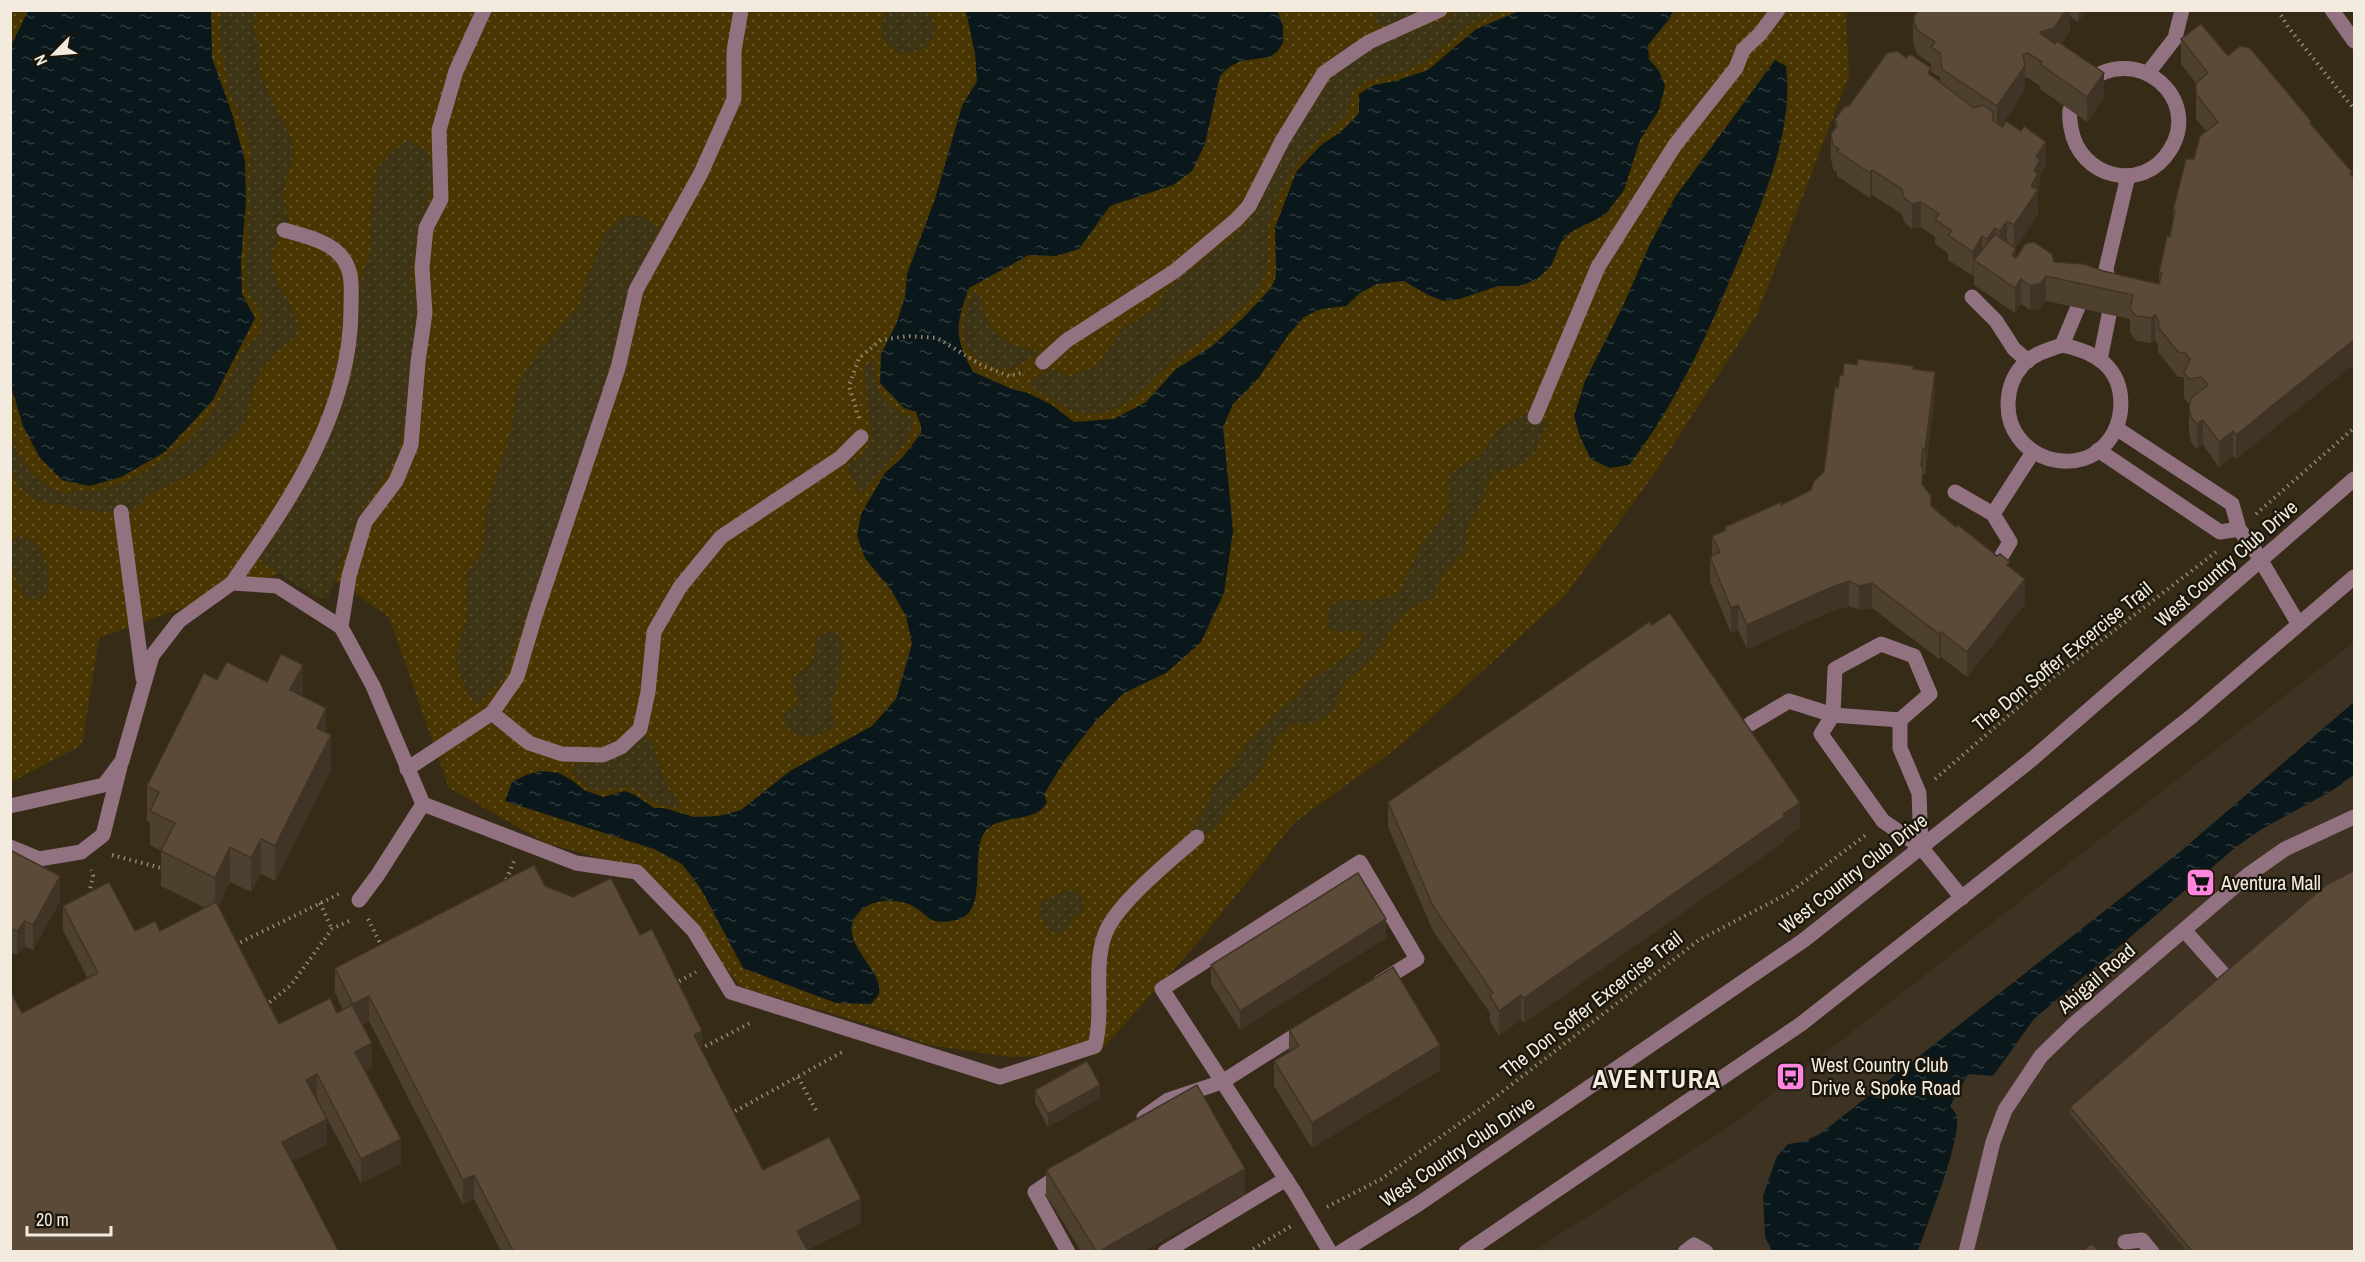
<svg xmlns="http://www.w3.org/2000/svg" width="2365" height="1262" font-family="'Archivo Narrow',sans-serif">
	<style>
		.commercial { fill: #3e3223 }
		.grass { fill: url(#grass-dots) }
		.sand { fill: url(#sand-dots) }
		.water { fill: url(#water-ripples) }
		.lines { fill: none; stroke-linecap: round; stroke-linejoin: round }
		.path { stroke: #918877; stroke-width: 4; stroke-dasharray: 1.5 4.5; stroke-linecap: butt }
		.minor { stroke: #927181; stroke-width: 15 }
		.wall { fill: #4e402f }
		.shaded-wall { fill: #403426 }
		.building { fill: #5b4a37; stroke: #403426; stroke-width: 1.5 }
		.labels { text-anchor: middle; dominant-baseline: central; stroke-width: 4.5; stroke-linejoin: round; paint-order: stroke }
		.street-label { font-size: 20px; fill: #f2ebde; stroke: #19150b }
		.poi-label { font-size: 20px; fill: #f2ebde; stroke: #19150b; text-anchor: start }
		.district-label { font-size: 26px; font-weight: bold; letter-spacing: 1.5px; fill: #f2ebde; stroke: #19150b }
	</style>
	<defs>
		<pattern id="grass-dots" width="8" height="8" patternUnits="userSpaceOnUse" patternTransform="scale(1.5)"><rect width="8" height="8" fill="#483502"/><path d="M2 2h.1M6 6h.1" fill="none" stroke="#635226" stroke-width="1.8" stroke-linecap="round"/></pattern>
		<pattern id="sand-dots" width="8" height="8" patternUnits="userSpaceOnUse" patternTransform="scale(1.5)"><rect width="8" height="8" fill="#3c3414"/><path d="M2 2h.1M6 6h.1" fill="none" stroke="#4f482a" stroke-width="1.8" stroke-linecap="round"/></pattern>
		<pattern id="water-ripples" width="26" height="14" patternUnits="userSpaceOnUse" patternTransform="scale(1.5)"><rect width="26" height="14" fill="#0a181b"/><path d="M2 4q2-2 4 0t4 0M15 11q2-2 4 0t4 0" fill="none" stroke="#2e3a3c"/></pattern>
	</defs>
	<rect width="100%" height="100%" fill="#352b16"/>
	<path class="commercial" d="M2354,642V1251L1532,1252L1737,1121Z"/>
	<path class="grass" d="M11,11H1846L1849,76L1757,315L1657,470L1566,595L1399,747L1294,823L1200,940L1097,1055L1010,1057L929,1045L891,1031L741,987L642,870L546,843L449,788L389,617L309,563L99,638L82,745L11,782Z"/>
	<g class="sand">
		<path d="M221,11H256L253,30L259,46L258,58L260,73L276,112L285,125L291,139L293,154L285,183L283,198L289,221C285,228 280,235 277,242C256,282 304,301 296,336L279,349L263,368L252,391L246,420L240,429L200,470L151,494L133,510L100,512L37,501L19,486L11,470L10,437C22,465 39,486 69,495L71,491L99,490L129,480L148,470L194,435L216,406L241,355L260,332L262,315L245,286L249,209L250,152L245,127L229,93L220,35Z"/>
		<path d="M888,11H927C946,36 927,52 901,54C884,46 874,27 888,11Z"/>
		<path d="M1391,11H1419L1386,27L1378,24L1373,14Z"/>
		<path d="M1459,11H1500L1471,24L1422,64L1397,74L1369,80L1352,91L1347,115C1308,144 1275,183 1268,233C1265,251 1272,269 1260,286C1238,319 1201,338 1171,363C1153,378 1141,396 1119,407C1109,412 1090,416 1079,413C1074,412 1044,396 1039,392C1035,390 1033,386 1030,383L1050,368L1069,376L1097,366L1122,329L1157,307L1165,290L1233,236L1250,219L1265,185L1309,110L1336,72L1366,49L1447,18Z"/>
		<path d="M409,140L429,153L433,171L429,202L418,233L411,273L418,309L410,388L399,453L359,517L328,598L315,597L261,562L260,554L268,538L290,512L319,457L361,279L370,253L371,215L377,169L393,150Z"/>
		<path d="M642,216L659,229L644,259L636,290L621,319L612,359L577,471L504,678L477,705L466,689L456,662L457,650L467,618L466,574L483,550L486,509L510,436L518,384L542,347L580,305L585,283L604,234L622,217Z"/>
		<path d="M972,293L981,294C982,329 1007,348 1040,351L1011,370C963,365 953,334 972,293Z"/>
		<path d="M873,360C874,394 884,404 913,420C912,444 877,473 862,494L846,464L862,455L871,441L864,367Z"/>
		<path d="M1528,412L1548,423L1533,454L1521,464L1492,473L1487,482L1484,496L1466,531V549L1443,574L1433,598C1391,612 1395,634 1368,662C1360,670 1351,675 1344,684C1339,690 1338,698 1335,706C1329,723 1306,725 1291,724L1275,740L1263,766L1256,777L1227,808L1218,824L1203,837L1191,831L1209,802L1213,787L1235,762L1247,744L1285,705L1298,695L1309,679L1322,672L1354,651L1363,639L1364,630L1338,632L1330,629L1326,623L1331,604L1345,600L1369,601L1392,596L1402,589L1419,548L1448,511L1449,477L1455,470L1480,455L1502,427Z"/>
		<path d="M19,536L34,541C46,556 57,585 40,599C22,602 21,588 15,575C14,572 11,569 10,566C9,559 10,549 11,541Z"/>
		<path d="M831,631L837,633L842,642L840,677L831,700L835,725C821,738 797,742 785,724L784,715L799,703L792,679C798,673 806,669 811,662C820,648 807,636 831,631Z"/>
		<path d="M643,735C659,745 658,768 666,784C671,794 677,794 681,809L656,804L635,789L624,787L598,791L588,787L572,773L574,763C609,764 619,761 643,735Z"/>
		<path d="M1071,889C1077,892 1086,900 1084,908C1083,913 1076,915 1073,919C1066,930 1066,936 1051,932L1040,916V902Z"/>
	</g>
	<g class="water">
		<path d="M1277,10L1283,26V43L1277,52L1269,57L1241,61L1229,67L1220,76L1205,144L1192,171L1173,185L1110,206L1079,249L1056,256L1029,255L969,288C955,326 954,336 973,372L1012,389L1028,393L1052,405L1074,422L1114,419L1146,402L1176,369L1211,347L1243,318L1271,288L1276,277L1275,228L1296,172L1320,146L1344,129L1359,113V94L1374,85L1395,81L1428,70L1476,29L1519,11H1673L1670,18L1648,45L1649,59L1659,71L1665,86L1659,110L1640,140L1624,190L1605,215L1571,232L1561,242L1551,266L1536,280L1519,286H1498L1459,299L1444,301L1428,295L1404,281L1377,284L1360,293L1346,306L1321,309L1304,317L1289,334L1257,380L1233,404L1223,427L1233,531L1224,593L1201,642L1166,673L1124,693L1096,721L1067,757L1044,794L1047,802C1036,825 999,812 984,833C970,855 989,912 957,920C950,921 942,923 934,921C928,919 922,911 916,908C902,899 878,898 864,908C827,936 885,968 879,993C878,997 874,1000 871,1004L836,1003L743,968L701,889L682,864L654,849L505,801L512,782L526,775L542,771L559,773L573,781L584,790L603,797L625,791L635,795L654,808H664L694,817L719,816L741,810L790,771L872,726L896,699L912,644L906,616L891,590L865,558L857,536L861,514L885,473L903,457L921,433V426L916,412L904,408L880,383L881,354L897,322L905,297L907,274L935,199L962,106L977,81L975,54L966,11Z"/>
		<path d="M28,11H211L212,58L231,110L245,161L246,201L241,262L242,294L255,318L213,400L165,452L121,477L90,486L62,480L40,458L23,426L11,386L10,48Z"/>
		<path d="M1775,60L1786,66C1794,130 1764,198 1740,256C1709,331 1679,400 1629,465L1609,468L1591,459L1580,437L1574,416L1585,381L1623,306L1650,244L1675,197Z"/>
		<path d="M2354,702V775L2333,790L2262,829L2236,847L2034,1019L1993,1076L1968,1074L1950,1106C1952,1109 1954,1111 1956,1114C1964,1135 1926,1227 1918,1251H1772L1765,1237L1763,1196L1777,1156L1788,1144L1803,1142L1820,1134L2181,851Z"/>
	</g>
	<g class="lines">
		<g class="path">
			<path d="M2278,10L2288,27L2354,109"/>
			<path d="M859,418L849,386L859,358L881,340L908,336L937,338L983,366L1009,376L1025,372"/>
			<path d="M2256,514L2354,428"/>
			<path d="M1935,779L2051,679L2216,552"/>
			<path d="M112,855L165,869"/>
			<path d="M504,885L514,861"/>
			<path d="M89,894L93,876L91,870"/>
			<path d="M320,903L332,929"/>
			<path d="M368,919L382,947"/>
			<path d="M235,945L339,894"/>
			<path d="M674,984L696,972"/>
			<path d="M265,1006L291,985L332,929L351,920"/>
			<path d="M700,1049L752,1022"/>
			<path d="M798,1077L818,1114"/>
			<path d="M730,1114L844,1051"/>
			<path d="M1327,1207L1381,1179L1480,1109L1699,940L1789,893L1867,834"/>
			<path d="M1248,1252L1291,1226"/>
		</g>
		<g class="minor">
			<path d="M2332,10L2354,41"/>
			<path d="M2148,73L2175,38L2182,10"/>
			<path d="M2070,110C2069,116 2070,122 2071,128C2079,178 2143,194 2170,150C2203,98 2136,41 2086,83"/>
			<path d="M2110,290L2106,269L2128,176"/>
			<path d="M1972,297L1996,321L2014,349L2028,361"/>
			<path d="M2062,345C2077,348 2092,353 2104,363C2127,384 2126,423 2104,446C2081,470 2038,464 2019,438C2003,418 2005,385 2022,366C2032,354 2048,350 2062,345Z"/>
			<path d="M2062,345L2078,307"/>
			<path d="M2100,360L2109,315"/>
			<path d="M1043,362L1066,341L1175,271L1236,220L1249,206L1282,141L1324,73L1369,42L1440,10"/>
			<path d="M1535,417L1598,267L1675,145L1736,68L1743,50L1760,34L1778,10"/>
			<path d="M2116,428L2232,504L2239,529L2254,549L2298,623"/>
			<path d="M2098,450L2220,532L2239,529"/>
			<path d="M1955,492L1993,514L2010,542L1995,567"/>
			<path d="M121,512L143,678"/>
			<path d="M1993,514L2033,452"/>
			<path d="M232,583C290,501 351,413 351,308C351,290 354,271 341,256C329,241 301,235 284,230"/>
			<path d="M341,627L349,576L365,522L396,481L411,445L418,362L425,313L422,268L426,228L441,199L439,130L456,71L484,10"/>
			<path d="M492,713L529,743L562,754L603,755L621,747L640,729L648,692L654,632L680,587L721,537L840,458L861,437"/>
			<path d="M1750,724L1789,701L1833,715L1835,669L1881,644L1914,656L1930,694L1900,720"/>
			<path d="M407,769L492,713L517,677L535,616L618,368L636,290L701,173L734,99V51L741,10"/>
			<path d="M10,806L104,785L122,761L152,656L179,621L232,583L277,586L341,627L373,686L423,804L576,863L637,872L694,931L731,992L1000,1077L1095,1046C1104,1011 1093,970 1104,937C1113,906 1172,859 1197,837"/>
			<path d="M10,847L39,859L81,852L103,835L120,767"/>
			<path d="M1921,847L1919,793L1900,748V720L1833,715L1821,734L1883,821L1921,847L1962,898"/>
			<path d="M359,900L377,876L423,804"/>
			<path d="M2184,930L2226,977"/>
			<path d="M1144,1117L1168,1100L1222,1082L1307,1028"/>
			<path d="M1063,1173L1035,1192L1068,1252"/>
			<path d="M2125,1242L2142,1240L2152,1252"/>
			<path d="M1165,1252L1286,1179"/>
			<path d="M1330,1252L1295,1193L1162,989L1360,862L1417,959L1380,982"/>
			<path d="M1341,1252L1417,1205L1804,940L2031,760L2354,479"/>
			<path d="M1466,1252L1801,1024L2192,716L2354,577"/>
			<path d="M1685,1252L1694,1245L1706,1252"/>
			<path d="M1966,1252L1993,1142L2005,1110L2041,1056L2074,1024L2248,875L2285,849L2354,817"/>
		</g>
	</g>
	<g class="wall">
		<path d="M1918,10H2086L2078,22L2070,16V31L2061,44L2104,98L2087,122L2040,89V86L2028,78H2025V90L2001,126L2046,166L2040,176V185L2038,188V215L2015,248L2016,258L2054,262L2103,271L2159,284V273L2170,237L2173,219V210L2206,131L2196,119V83L2181,64V39L2228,56L2312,125L2355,179V363L2236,459L2233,456L2219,467L2203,445L2197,449L2191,442L2189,432V404L2184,398V377H2178L2158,352V345L2155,340L2151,343L2136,341L2130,333V319L2046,301L2041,308L2030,310L2021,304L2015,313L1974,285V275L1973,276L1948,260V253L1935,244V237L1921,227L1912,229L1904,222L1902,214L1872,195L1870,198L1837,176V172L1833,169L1831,159V134L1835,129V119L1849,106L1906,58L1940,82V77L1931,72V64L1917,54L1913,43V18Z"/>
		<path d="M1857,365L1914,369L1935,397L1925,475L1923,474V486L1931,506L1956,527L2010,567L2025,604L1967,677L1941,657L1939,659L1872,608L1859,610L1849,606L1832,611L1747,649L1738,630L1731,633L1710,582V557L1712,556V536L1725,530V527L1781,505L1811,490L1824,472L1838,388L1843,375Z"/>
		<path d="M217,680L267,682L303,697L326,733L331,770L275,881L261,874L251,892L230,882L218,906L279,1024L337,1013L343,1010L335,993V968L545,886L640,935L702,1050L763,1170L861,1223L807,1250L808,1251H501L474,1199L463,1205L369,1021L363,1024L372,1068L365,1071L401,1163L361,1183L317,1099H316L327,1144L292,1162L338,1251L22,1013L88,979L63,930V906L135,931H160L205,908L161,886V851L150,845V822L147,821V786Z"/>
		<path d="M1388,802L1800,828L1784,838V842L1524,1023L1521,1019L1499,1036L1490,1021V1013L1433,931L1388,827Z"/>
		<path d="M10,850L60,901L33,950L25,946L17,955L10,952Z"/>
		<path d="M1386,938L1240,1030L1211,984V965Z"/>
		<path d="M1289,1030L1440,1070L1312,1148L1274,1086V1061L1289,1052Z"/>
		<path d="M1035,1090L1100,1098L1048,1127L1035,1103Z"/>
		<path d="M2070,1107L2355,1251H2187L2070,1114Z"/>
		<path d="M1046,1170L1245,1194L1144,1251H1081L1046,1195Z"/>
	</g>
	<g class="shaded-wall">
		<path d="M2066,10H2070V31L2054,53L2040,56V32Z"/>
		<path d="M2078,10H2086L2078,22Z"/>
		<path d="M2025,66V90L1997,131V106Z"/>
		<path d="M2104,73V98L2087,122V97Z"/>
		<path d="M2046,142V166L2040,176V185L2038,188V215L2014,250V225L2031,186L2036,157Z"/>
		<path d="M1872,170V195L1870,198V173Z"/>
		<path d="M1921,202V227L1912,229V204Z"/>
		<path d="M2007,221V246L2000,256V231Z"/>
		<path d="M1995,228V253L1987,263V239Z"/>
		<path d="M1982,236V261L1974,260V275L1973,276V252Z"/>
		<path d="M2016,249V274L2012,255Z"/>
		<path d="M2046,276V301L2041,308L2030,310V286Z"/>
		<path d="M2021,279V304L2015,313V288Z"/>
		<path d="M2155,315V340L2151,343V318Z"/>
		<path d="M2355,339V363L2236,459V435Z"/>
		<path d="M1935,372V397L1925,475V450Z"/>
		<path d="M2203,420V445L2197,449V424Z"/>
		<path d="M2233,431V456L2219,467V442Z"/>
		<path d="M1923,449V491L1922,508L1921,466Z"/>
		<path d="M2025,579V604L1967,677V652Z"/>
		<path d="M1849,581V606L1832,611L1747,649V625L1832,587Z"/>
		<path d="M1872,583V608L1859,610V586Z"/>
		<path d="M1738,605V630L1731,633V608Z"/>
		<path d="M1941,632V657L1939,659V634Z"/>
		<path d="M303,665V700L290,690Z"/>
		<path d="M326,708V743L317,728Z"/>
		<path d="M331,735V770L275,881V846Z"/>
		<path d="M1800,803V828L1784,838V842L1524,1023V998Z"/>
		<path d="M261,839V874L251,892V858Z"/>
		<path d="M230,847V882L215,913V878Z"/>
		<path d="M60,876V901L33,950V925Z"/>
		<path d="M1386,919V938L1240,1030V1011Z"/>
		<path d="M25,921V946L17,955V931Z"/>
		<path d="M1521,995V1019L1499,1036V1011Z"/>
		<path d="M369,996V1021L353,1029V1004Z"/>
		<path d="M702,1031V1056L694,1035Z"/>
		<path d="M372,1043V1068L355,1076V1052Z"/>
		<path d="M1440,1045V1070L1312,1148V1123Z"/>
		<path d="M317,1074V1099L306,1105V1080Z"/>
		<path d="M1100,1085V1098L1048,1127V1114Z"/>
		<path d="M327,1119V1144L282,1167V1142Z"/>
		<path d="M401,1139V1163L361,1183V1159Z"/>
		<path d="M1245,1169V1194L1144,1251H1100Z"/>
		<path d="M474,1175V1199L463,1205V1180Z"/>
		<path d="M861,1199V1223L805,1251L797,1231Z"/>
	</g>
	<g class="building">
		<path d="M1918,10H2066L2054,28L2040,32V33L2055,44L2057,41L2104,73L2087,97L2040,64L2042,62L2028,53L2023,54L2025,66L1997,106L1942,69L1940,53L1931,47L1935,42L1917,30L1913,18Z"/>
		<path d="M2201,24L2228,56L2240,46L2250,48L2312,122L2310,123L2352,172L2350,174L2355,179V339L2236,435L2233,431L2219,442L2203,420L2197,424L2191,417L2189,407L2191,398L2208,385L2201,377L2189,379L2184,373L2190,359L2185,353L2178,352L2158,327L2159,322L2155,315L2151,318L2136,316L2130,309L2133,295L2046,276L2041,283L2030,286L2021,279L2015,288L1974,260L1995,234L2016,249L2012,255L2016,258L2025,244L2034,242L2052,254L2054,262L2084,264L2103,271L2159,284L2162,273H2159L2167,236L2170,237L2175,210H2173L2186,159H2194L2200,136L2218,122L2196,94V83L2208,73L2181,39Z"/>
		<path d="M1897,51L1906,58L1910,54L1931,68L1928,73L1974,108L1983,105L1993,112V120L2002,127L2006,121L2021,131L2024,126L2046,142L2036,157L2040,160L2034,171L2038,174L2031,186L2038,190L2014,225L2007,221L2000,231L1995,228L1987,239L1982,236L1973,252L1948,235L1952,231L1935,219L1939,214L1921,202L1912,204L1904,198L1902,189L1872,170L1870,173L1837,151L1839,149L1833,145L1831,134L1837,126L1835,119L1845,106H1849L1887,53Z"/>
		<path d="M1858,359L1914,366L1913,369L1935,372L1925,450L1923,449L1921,466H1923L1922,484L1931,496V506L1956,527L1958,525L1997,556L2000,554L2010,562L2007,565L2025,579L1967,652L1941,632L1939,634L1872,583L1859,586L1849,581L1832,587L1747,625L1738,605L1731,608L1710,557L1720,552L1712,536L1726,530L1725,527L1781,502V505L1811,490L1814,481L1824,472L1835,387L1838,388L1840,375H1843L1844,363L1857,365Z"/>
		<path d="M1670,613L1800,803L1783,814L1784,817L1524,998L1521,995L1499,1011L1490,996L1493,993L1433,906L1388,802L1649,622L1652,625Z"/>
		<path d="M281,654L303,665L290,690L326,708L317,728L331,735L275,846L261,839L251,858L230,847L215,878L161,851L175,823L150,811L159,792L147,786L204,673L217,680L227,662L267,682Z"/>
		<path d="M10,850L60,876L33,925L25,921L17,931L10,928Z"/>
		<path d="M534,865L545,886L573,897L611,878L640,935L652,929L702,1031L694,1035L763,1170L829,1137L861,1199L797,1231L808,1251H513L474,1175L463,1180L369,996L353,1004L335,968Z"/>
		<path d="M2355,870V1251H2192L2070,1107L2326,885Z"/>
		<path d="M1358,873L1386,919L1240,1011L1211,965Z"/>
		<path d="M109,882L135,931L155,921L160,931L216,902L279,1024L330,998L337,1013L352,1005L372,1043L355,1052L401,1139L361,1159L317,1074L306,1080L327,1119L282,1142L338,1250L336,1251H10V991L22,1013L98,973L63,906Z"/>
		<path d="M1393,967L1440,1045L1312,1123L1274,1061L1299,1046L1289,1030Z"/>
		<path d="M1087,1061L1100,1085L1048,1114L1035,1090Z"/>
		<path d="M1197,1085L1245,1169L1100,1251H1096L1046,1170Z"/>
		<path d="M2092,1244L2099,1251H2082Z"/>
	</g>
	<defs>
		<symbol id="supermarket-square" viewBox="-11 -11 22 22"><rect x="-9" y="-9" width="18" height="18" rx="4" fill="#ff85df" stroke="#19150b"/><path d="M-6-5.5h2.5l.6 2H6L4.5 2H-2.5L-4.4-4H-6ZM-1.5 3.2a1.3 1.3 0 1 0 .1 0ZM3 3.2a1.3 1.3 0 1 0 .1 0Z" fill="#111"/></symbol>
		<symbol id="bus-square" viewBox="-11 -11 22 22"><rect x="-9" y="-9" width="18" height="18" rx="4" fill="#ff85df" stroke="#19150b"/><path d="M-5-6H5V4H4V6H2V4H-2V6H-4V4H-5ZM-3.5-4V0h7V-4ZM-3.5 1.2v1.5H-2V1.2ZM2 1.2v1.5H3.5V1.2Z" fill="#111"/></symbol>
	</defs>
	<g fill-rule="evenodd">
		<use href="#supermarket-square" x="2184" y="866" width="33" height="33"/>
		<use href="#bus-square" x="1774" y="1060" width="33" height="33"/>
	</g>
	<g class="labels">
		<g class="street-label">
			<text transform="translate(2226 563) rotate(-41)">West Country Club Drive</text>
			<text transform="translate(2062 656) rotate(-39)">The Don Soffer Excercise Trail</text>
			<text transform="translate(1853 873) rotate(-38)">West Country Club Drive</text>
			<text transform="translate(2096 978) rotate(-41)">Abigail Road</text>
			<text transform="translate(1591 1004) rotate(-38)">The Don Soffer Excercise Trail</text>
			<text transform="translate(1457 1151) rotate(-34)">West Country Club Drive</text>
		</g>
		<g class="poi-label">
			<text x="2221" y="882">Aventura Mall</text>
			<text x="1811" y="1064">West Country Club<tspan x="1811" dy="23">Drive &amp; Spoke Road</tspan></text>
		</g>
		<g class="district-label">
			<text x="1657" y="1078">AVENTURA</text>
		</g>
	</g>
	<rect width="2365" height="1262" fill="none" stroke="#f2ebde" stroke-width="24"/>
	<g transform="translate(54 54) rotate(245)" stroke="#19150b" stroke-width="4.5" paint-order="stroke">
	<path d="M0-4.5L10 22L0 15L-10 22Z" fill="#f2ebde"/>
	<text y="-9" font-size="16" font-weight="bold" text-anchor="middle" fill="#f2ebde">N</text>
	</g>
	<path d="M27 1226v9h84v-9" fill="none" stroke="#f2ebde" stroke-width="3"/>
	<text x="36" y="1226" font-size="18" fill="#f2ebde" stroke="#19150b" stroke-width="4.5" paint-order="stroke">20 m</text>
</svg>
